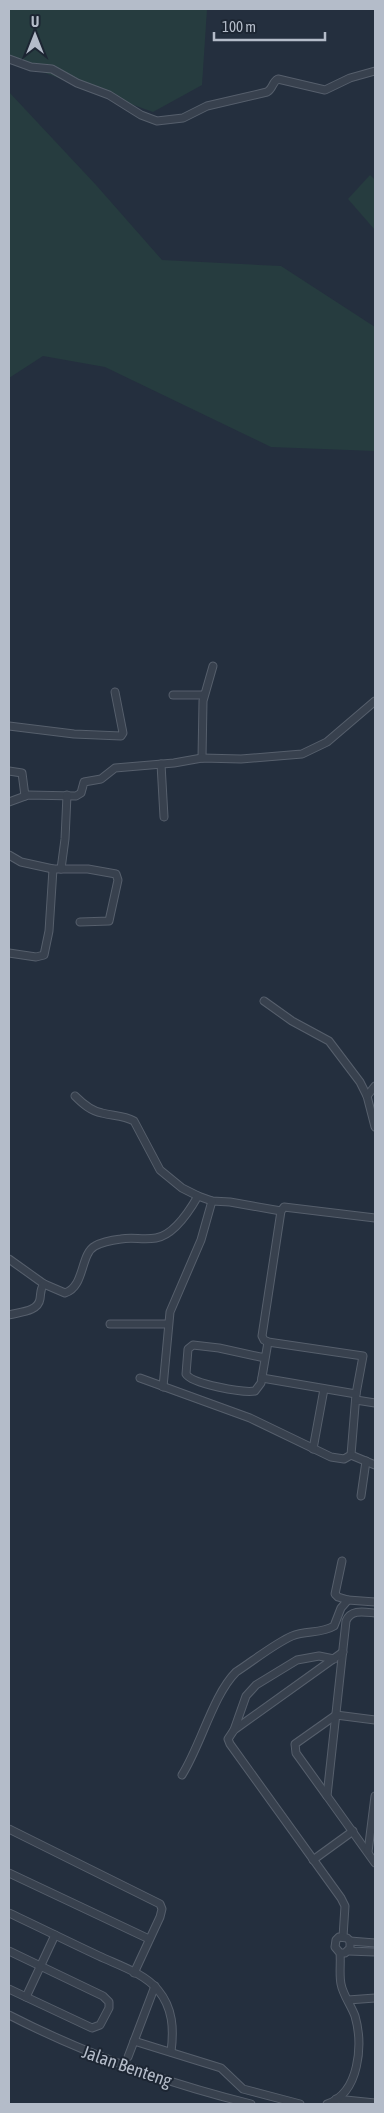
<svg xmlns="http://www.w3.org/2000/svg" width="384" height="2113" font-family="'Asap Condensed',sans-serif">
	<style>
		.green { fill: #263c3f }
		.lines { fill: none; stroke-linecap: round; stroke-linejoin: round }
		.minor-casing { stroke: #565f6c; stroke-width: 9 }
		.minor { stroke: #38414e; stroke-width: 7 }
		.labels { text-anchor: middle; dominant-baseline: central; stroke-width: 4; stroke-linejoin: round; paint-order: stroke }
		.street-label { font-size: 18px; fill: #b4bcc9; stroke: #1d2633 }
	</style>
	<rect width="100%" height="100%" fill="#242f3e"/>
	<g class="green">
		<path d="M9,9H207L202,85L153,112L9,60Z"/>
		<path d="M9,92L96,185L162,260L281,266L375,327V451L271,447L105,367L43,356L9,378Z"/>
		<path d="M370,175L375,180V230L348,199Z"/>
	</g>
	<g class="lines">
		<defs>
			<g id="minor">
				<path d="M9,59L31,67L52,69L77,83L109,95L141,115L157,121L183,118L207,106L267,92C273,89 272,82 278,79L325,90L350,78L375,71"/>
				<path d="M173,695H204"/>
				<path d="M9,726L74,734L121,736L123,733L115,692"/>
				<path d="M202,758L203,701L213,666"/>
				<path d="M161,764L164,817"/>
				<path d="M9,771L22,773L25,796"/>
				<path d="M9,802L28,795L76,796L81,793L84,782L101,779L115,768L174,763L202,758L241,759L302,754L327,742L375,701"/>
				<path d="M9,855L21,862L53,869H88L116,874L118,880L109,921L80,922"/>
				<path d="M61,869L65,839L67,795"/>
				<path d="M9,953L36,957L44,955L49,931L53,869"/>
				<path d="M264,1001L292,1021L329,1041L360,1082L367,1096L375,1127"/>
				<path d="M75,1096C83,1104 91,1111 102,1113C113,1116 123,1115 134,1121L160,1170L182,1188L198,1196"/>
				<path d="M367,1096L375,1086"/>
				<path d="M375,1218L284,1207L281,1211L262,1336L264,1340L268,1342L363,1356L356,1394L351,1455L375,1465"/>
				<path d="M9,1259L44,1284L65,1293C85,1287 80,1254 95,1246C102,1242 113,1240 121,1239C132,1237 144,1240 156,1238C174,1235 190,1210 198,1196L212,1201L230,1202L281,1211"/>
				<path d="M9,1315C19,1312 38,1312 40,1299C41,1293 40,1289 44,1284"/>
				<path d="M110,1324H168"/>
				<path d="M265,1358L219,1348L193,1345L188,1349L186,1374C192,1384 243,1393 255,1391L261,1383L268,1342"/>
				<path d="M140,1378L250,1418L331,1457L344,1459L351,1455"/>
				<path d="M262,1378L356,1394"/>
				<path d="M163,1387L170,1312L201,1240L212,1201"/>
				<path d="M356,1400L375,1403"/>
				<path d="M313,1449L324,1389"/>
				<path d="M361,1496L366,1461"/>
				<path d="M342,1561L335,1594L338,1597L348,1600"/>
				<path d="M375,1613C364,1612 351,1609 346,1621L327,1796L375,1863"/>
				<path d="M343,1652L234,1730L228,1739L230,1744L341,1898L345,1906L343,1937"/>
				<path d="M234,1730L246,1696L256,1685L297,1660L319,1656L334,1659"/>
				<path d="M182,1775C201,1745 213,1695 236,1672C253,1661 274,1644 292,1636C306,1630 321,1634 334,1626L341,1608L348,1600L375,1602"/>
				<path d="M327,1796L296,1753L295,1744L336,1715L375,1720"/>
				<path d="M9,1829L160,1904L162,1909L160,1917L134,1973"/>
				<path d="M368,1852L375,1796"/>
				<path d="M313,1860L353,1831"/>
				<path d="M9,1873L149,1939"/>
				<path d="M9,1913C39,1927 69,1942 99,1956C118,1965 144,1973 158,1990C173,2008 174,2029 171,2052"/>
				<path d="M350,1941L375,1943"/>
				<path d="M9,1951L103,1996L109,2002V2008L100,2025L92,2028L9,1989"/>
				<path d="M348,1951L375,1952"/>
				<path d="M26,1997L55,1935"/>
				<path d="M348,2000L375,1998"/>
				<path d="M9,2015C87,2055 166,2083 251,2104"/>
				<path d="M134,2041L221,2068L243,2089L300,2104"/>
				<path d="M128,2057L155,1986"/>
				<path d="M336,2099L375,2103"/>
				<path d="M327,2104C360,2093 363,2044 355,2016C351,2005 343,1995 341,1984C339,1974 341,1963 340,1953L335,1947L336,1940L339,1937L347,1938L350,1941V1948L345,1953H340"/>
			</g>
		</defs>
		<use href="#minor" class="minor-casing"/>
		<use href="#minor" class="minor"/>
	</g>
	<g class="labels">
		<g class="street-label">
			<text transform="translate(127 2066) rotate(19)">Jalan Benteng</text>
		</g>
	</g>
	<rect width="384" height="2113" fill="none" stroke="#b4bcc9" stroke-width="20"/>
	<g transform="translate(35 35)" stroke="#1d2633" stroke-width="4" paint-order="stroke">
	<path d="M0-4L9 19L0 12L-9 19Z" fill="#b4bcc9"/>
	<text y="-8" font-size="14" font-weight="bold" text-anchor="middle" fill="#b4bcc9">U</text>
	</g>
	<path d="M214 32v8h111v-8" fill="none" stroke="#b4bcc9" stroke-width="2.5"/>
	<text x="222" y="32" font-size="15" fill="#b4bcc9" stroke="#1d2633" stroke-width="4" paint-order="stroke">100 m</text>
</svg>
